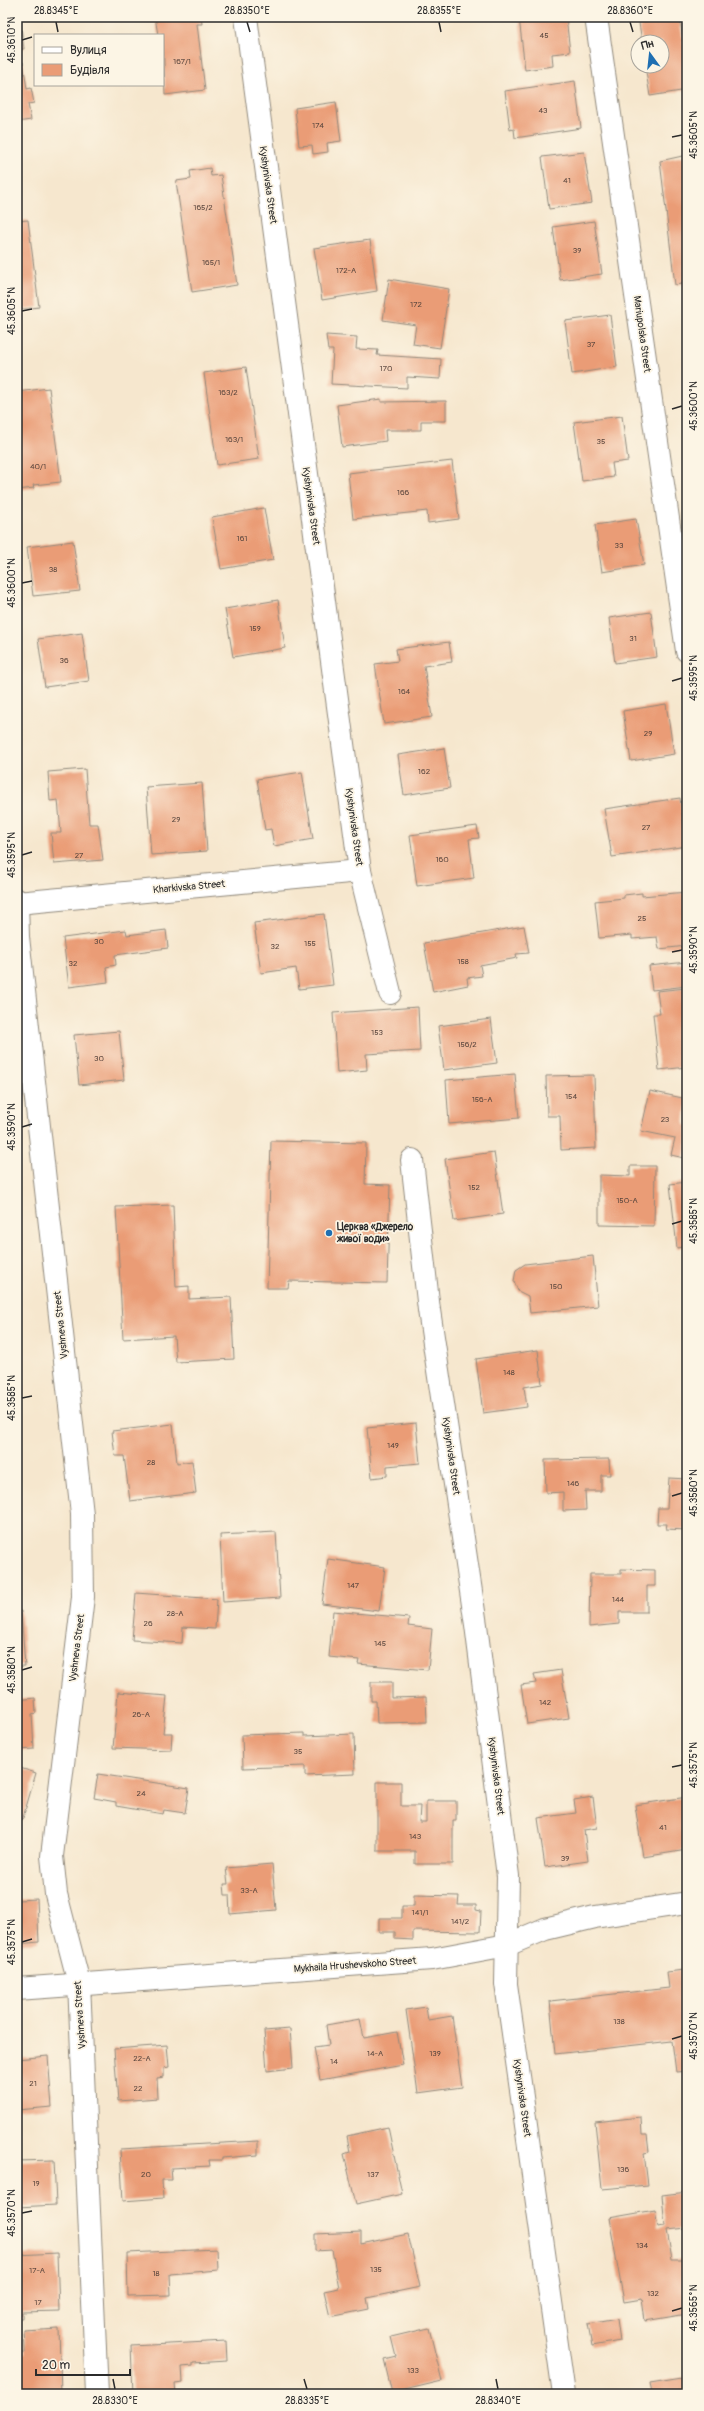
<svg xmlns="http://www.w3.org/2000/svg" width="704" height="2411" font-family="Pangolin,sans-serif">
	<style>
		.building { fill: #ea9c76 }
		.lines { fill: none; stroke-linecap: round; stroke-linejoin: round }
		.minor-casing { stroke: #90897c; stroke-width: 24 }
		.minor { stroke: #fff; stroke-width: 22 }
		.ticks { fill: none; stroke: #2b2b2b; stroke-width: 1.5 }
		.poi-dot { fill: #1f6fb2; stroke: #fcf5e5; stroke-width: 1.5 }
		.labels { text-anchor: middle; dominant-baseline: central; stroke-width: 3.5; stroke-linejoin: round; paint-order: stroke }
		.number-label { font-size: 8px; fill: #5b473e }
		.street-label { font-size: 10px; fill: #2b2b2b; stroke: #fcf5e5 }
		.poi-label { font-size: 10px; font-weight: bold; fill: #2b2b2b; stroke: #fcf5e5; text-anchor: start }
		.neatline { fill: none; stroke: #2b2b2b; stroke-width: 1.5 }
		.ticks-label { font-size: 10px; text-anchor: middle; fill: #2b2b2b }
	</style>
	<rect width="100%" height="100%" fill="#fcf5e5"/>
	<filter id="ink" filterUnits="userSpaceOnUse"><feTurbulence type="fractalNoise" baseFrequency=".025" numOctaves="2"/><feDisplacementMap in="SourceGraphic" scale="8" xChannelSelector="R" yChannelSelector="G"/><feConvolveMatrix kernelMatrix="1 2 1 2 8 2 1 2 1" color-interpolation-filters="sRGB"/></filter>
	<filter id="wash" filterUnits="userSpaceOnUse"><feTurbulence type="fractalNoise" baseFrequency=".012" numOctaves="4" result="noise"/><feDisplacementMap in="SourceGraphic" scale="16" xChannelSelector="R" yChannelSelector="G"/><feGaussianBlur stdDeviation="0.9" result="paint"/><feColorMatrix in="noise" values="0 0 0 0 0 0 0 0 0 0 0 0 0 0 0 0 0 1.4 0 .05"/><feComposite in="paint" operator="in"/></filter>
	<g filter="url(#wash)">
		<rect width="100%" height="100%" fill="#f6e7ce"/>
		<g id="blocks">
			<g class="building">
				<path d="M155,17H201L202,24H197L205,90L165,95L163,35H158Z"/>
				<path d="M282,17H297L298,18L283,20Z"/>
				<path d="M519,17H566L570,52L552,54L553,66L525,70Z"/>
				<path d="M648,17H687V20L680,21L687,66V90L650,96L645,66H662V42H642L639,23L648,21Z"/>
				<path d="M17,19H20L24,49H17Z"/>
				<path d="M23,62L27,89L31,88L34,103L28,104L31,120L17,122V63Z"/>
				<path d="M575,81L581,128L515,138L514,129L510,130L505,91Z"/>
				<path d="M336,102L341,141L327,143L328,152L313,154L312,145L299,146L295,108Z"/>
				<path d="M584,152L592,203L549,209L542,157Z"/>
				<path d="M687,155V283L675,285L660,161Z"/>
				<path d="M210,168L211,176L221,175L237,285L192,292L176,181L191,179L190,171Z"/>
				<path d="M28,220L39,307L17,310V221Z"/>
				<path d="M594,221L602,274L560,280L553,227Z"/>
				<path d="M370,240L377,291L322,300L314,248Z"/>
				<path d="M389,279L449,289L440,348L413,344L416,325L383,320Z"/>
				<path d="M610,315L617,367L572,374L565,321Z"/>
				<path d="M326,335L357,337L356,349L378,350L377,355L441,359L440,379L407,377V388L331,384L333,350H328Z"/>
				<path d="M246,367L259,459L217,465L204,373Z"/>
				<path d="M49,388L61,482L33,485L34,488L17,490V392Z"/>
				<path d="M381,399V402L446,401V421H421V430H385L386,441L342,447L337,405Z"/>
				<path d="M622,416L628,461L612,463L614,477L582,481L574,422Z"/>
				<path d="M452,461L459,519L428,523L427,511L353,519L348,473Z"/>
				<path d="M264,508L273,560L221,569L212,517Z"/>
				<path d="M636,519L644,565L602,572L595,525Z"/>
				<path d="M73,541L80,591L33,596L27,547Z"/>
				<path d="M278,600L285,648L233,657L225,609Z"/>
				<path d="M651,612L657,657L615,663L609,618Z"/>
				<path d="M82,633L89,681L45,687L38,639Z"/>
				<path d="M449,642L452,662L424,666L432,717L384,724L375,664L398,661L396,649Z"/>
				<path d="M666,704L674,754L631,761L623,711Z"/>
				<path d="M444,748L450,788L404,795L398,755Z"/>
				<path d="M85,769L89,824H98L103,860L54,864L51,833H61L58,800L50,801L48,772Z"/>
				<path d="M302,772L313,839L274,846L271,829L265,830L257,779Z"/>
				<path d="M202,783L207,851L151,855L146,787Z"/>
				<path d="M680,798L687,846L612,857L604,809Z"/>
				<path d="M477,826L479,838L469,839L474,878L417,886L410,835Z"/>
				<path d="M687,892V946L659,949L657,937L632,939V935L599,938L595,901L624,898V895L642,893V896Z"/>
				<path d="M324,914L333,985L299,989L296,968L261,973L254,923Z"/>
				<path d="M524,926L529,953L516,954L517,958L480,965L482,976L467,978L468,985L433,992L424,943Z"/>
				<path d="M126,930L127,935L166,930L168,948L115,955L116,965L106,967L108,982L69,987L63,938Z"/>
				<path d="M687,962V986L652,990L649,966Z"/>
				<path d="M687,988V1067L659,1070L653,1014H660L657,991Z"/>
				<path d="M418,1007L420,1051L366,1054L367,1070L337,1073L333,1013Z"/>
				<path d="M491,1019L497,1063L444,1070L438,1026Z"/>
				<path d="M119,1031L124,1080L79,1085L74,1035Z"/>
				<path d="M515,1074L519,1118L449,1124L446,1080Z"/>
				<path d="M594,1075L596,1148L561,1150L560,1116H547L546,1076Z"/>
				<path d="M650,1091L687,1099L684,1125L687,1126V1143L684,1158L671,1155L675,1138L641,1131Z"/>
				<path d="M271,1141L366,1143L365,1184L390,1185L387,1283L289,1281L288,1288H267Z"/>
				<path d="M494,1152L503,1214L454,1221L445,1159Z"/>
				<path d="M630,1166H655L654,1226L599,1225V1175L630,1176Z"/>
				<path d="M687,1182V1246L677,1248L670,1184Z"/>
				<path d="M173,1205L176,1287L189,1286V1299L231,1297L234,1359L176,1362L174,1336L123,1339L116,1207Z"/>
				<path d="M593,1256L598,1306L530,1313L528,1296L518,1291L514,1281L516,1270L525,1264Z"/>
				<path d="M538,1350L542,1384L524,1387L527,1407L483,1413L476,1359Z"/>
				<path d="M416,1423L420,1463L387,1466V1476L372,1478L367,1428Z"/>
				<path d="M173,1424L177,1463L192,1461L196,1493L130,1501L124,1456H115L112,1431Z"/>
				<path d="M609,1459L610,1475H601V1491H585L586,1510L563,1511V1492L546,1493L545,1460Z"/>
				<path d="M669,1478L687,1479V1530L666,1529L667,1524H657L658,1508H667Z"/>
				<path d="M276,1532L280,1598L223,1602L220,1535Z"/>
				<path d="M328,1559L385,1567L379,1611L322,1604Z"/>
				<path d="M621,1569L655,1570V1586H647V1612H619V1624L589,1627L590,1574H621Z"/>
				<path d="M136,1593L217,1599L215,1629L183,1627L182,1643L132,1640Z"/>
				<path d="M17,1611H21L25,1666H17Z"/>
				<path d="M333,1611L409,1618L408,1626L432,1629L428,1670L358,1664L359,1660L329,1657Z"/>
				<path d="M561,1670L569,1718L527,1724L521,1685L536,1683L534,1674Z"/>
				<path d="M371,1682H392V1698L426,1697L427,1722L377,1723L376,1701H371Z"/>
				<path d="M118,1692L167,1696L163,1733H172L171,1750L113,1748Z"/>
				<path d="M35,1698L36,1713L32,1714L34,1749L17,1750V1700Z"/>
				<path d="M304,1733V1736L354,1734L355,1774L305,1776V1766L243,1768L242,1735Z"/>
				<path d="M17,1767L36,1773L22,1821L17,1819Z"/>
				<path d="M98,1774L189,1788L185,1813L164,1810L163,1814L116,1806V1802L94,1798Z"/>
				<path d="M377,1782H401V1806H420L419,1822H426V1801H456V1821H453V1864H415V1851H377Z"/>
				<path d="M593,1797L597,1828L584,1830L588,1861L545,1867L538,1818L576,1813L574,1800Z"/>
				<path d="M687,1797V1850L643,1857L635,1805Z"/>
				<path d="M272,1864L276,1910L230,1914L229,1895H225L224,1884H228L226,1868Z"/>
				<path d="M414,1895L459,1896L458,1905H476V1910L481,1911L480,1932L413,1931V1940L395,1939V1932H379V1918H402V1906H414Z"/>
				<path d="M37,1899L39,1942L17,1944V1900Z"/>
				<path d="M684,1970L687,1996V2071L676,2072L672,2041L555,2054L550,2001L669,1988L667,1972Z"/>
				<path d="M426,2007L428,2020L452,2016L462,2087L418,2093L406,2010Z"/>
				<path d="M360,2019L364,2038L397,2032L403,2065L320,2080L314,2047L329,2045L326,2025Z"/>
				<path d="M290,2029L293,2068L267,2071L264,2031Z"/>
				<path d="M167,2045L169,2067L164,2068V2077L157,2078L158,2098L118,2101L114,2049Z"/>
				<path d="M48,2056L52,2107L17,2110V2059Z"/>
				<path d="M641,2117L642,2135H647L649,2152L644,2153L648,2185L602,2189L595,2122Z"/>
				<path d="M388,2127L402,2194L356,2204L344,2154L350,2152L347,2136Z"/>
				<path d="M258,2141V2155L222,2158V2160H209L210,2166L171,2168L172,2180H162L163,2198L123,2201L120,2149Z"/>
				<path d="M54,2160L56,2205L17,2207V2161Z"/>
				<path d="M687,2192V2228L667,2230L672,2260H687V2287H683L687,2314L645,2321L642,2299L624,2302L609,2218L655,2210L658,2227L665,2226L662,2195Z"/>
				<path d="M361,2232V2244L408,2234L420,2287L367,2298L369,2309L330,2317L324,2291L339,2288L332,2250L315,2251V2234Z"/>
				<path d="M217,2249L218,2270L170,2274L171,2295L128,2296L127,2253Z"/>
				<path d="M57,2253L59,2311L22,2312V2318H17V2255Z"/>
				<path d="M617,2319L620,2341L592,2346L588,2324Z"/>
				<path d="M429,2328L442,2381L392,2393L384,2360L396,2357L391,2337Z"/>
				<path d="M59,2329L61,2394H17V2353H25L24,2331Z"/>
				<path d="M226,2341L227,2361L193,2363V2366L182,2367L183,2382L175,2383L176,2394H133L131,2346Z"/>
				<path d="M687,2377V2394H652L650,2383Z"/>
			</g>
		</g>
	</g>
	<g filter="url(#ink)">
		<use href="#blocks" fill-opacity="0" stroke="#90897c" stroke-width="1"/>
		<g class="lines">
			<defs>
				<g id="minor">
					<path d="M246,17L360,871L390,993"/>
					<path d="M596,17L687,651"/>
					<path d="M17,900L18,937L82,1514L83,1597L52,1856L56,1894L79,1983L97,2394"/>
					<path d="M17,903L360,871"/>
					<path d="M412,1160L429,1310L476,1625L508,1876L506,1984L564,2394"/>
					<path d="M17,1989L432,1959L507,1945L545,1929L595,1917L687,1903"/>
				</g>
			</defs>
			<use href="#minor" class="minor-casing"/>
			<use href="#minor" class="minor"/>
		</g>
	</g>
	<path class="ticks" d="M56,22L58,32M247,22L250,32M439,22L441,32M630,22L633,32M22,40L32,37M672,137L682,135M22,311L32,309M672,409L682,406M22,583L32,581M672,681L682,678M22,855L32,852M672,952L682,950M22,1127L32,1124M672,1224L682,1221M22,1398L32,1396M672,1496L682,1493M22,1670L32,1667M672,1767L682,1765M22,1942L32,1939M672,2039L682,2036M22,2213L32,2211M672,2311L682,2308M113,2379L115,2389M304,2379L307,2389M496,2379L498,2389"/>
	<circle class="poi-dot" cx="329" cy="1233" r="4"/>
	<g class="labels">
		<g class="number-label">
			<text x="544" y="35">45</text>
			<text x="182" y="61">167/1</text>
			<text x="543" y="110">43</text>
			<text x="318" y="125">174</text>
			<text x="567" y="180">41</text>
			<text x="203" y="207">165/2</text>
			<text x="577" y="250">39</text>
			<text x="211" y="262">165/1</text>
			<text x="346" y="270">172-А</text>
			<text x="416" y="304">172</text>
			<text x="591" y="344">37</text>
			<text x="386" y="368">170</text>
			<text x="228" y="392">163/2</text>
			<text x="234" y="439">163/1</text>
			<text x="601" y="441">35</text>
			<text x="38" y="466">40/1</text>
			<text x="403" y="492">166</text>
			<text x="242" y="538">161</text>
			<text x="619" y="545">33</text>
			<text x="53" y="569">38</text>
			<text x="255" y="628">159</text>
			<text x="633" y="638">31</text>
			<text x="64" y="660">36</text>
			<text x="404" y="691">164</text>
			<text x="648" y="733">29</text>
			<text x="424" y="771">162</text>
			<text x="176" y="819">29</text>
			<text x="646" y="827">27</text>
			<text x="79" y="855">27</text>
			<text x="442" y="859">160</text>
			<text x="642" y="918">25</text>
			<text x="99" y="941">30</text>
			<text x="310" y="943">155</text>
			<text x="275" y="946">32</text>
			<text x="463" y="961">158</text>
			<text x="73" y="963">32</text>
			<text x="377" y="1032">153</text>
			<text x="467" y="1044">156/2</text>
			<text x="99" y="1058">30</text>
			<text x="571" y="1096">154</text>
			<text x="482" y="1099">156-А</text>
			<text x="665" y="1119">23</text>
			<text x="474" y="1187">152</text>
			<text x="627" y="1200">150-А</text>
			<text x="556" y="1286">150</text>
			<text x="509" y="1372">148</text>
			<text x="393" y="1445">149</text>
			<text x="151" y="1462">28</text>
			<text x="573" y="1483">146</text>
			<text x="353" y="1585">147</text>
			<text x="618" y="1599">144</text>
			<text x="175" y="1613">28-А</text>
			<text x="148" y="1623">26</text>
			<text x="380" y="1643">145</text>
			<text x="545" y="1702">142</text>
			<text x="141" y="1714">26-А</text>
			<text x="298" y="1751">35</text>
			<text x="141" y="1793">24</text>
			<text x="663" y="1827">41</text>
			<text x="415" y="1836">143</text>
			<text x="565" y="1858">39</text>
			<text x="249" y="1890">33-А</text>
			<text x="420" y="1912">141/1</text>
			<text x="460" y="1921">141/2</text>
			<text x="619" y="2021">138</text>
			<text x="375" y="2053">14-А</text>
			<text x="435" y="2053">139</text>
			<text x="142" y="2058">22-А</text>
			<text x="334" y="2061">14</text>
			<text x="33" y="2083">21</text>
			<text x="138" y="2088">22</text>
			<text x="623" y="2169">136</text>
			<text x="146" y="2174">20</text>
			<text x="373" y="2174">137</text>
			<text x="36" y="2183">19</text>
			<text x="642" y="2245">134</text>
			<text x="376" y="2269">135</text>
			<text x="37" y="2270">17-А</text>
			<text x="156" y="2273">18</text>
			<text x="653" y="2293">132</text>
			<text x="38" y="2302">17</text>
			<text x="413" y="2370">133</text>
		</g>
		<g class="street-label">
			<text transform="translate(268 185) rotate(82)">Kyshynivska Street</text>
			<text transform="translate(642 334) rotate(82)">Mariupolska Street</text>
			<text transform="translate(311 506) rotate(82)">Kyshynivska Street</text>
			<text transform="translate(354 827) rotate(82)">Kyshynivska Street</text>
			<text transform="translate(189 887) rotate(-5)">Kharkivska Street</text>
			<text transform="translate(61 1325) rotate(-96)">Vyshneva Street</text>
			<text transform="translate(451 1456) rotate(82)">Kyshynivska Street</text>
			<text transform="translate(77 1648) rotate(-83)">Vyshneva Street</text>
			<text transform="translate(496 1776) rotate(83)">Kyshynivska Street</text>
			<text transform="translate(355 1965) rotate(-4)">Mykhaila Hrushevskoho Street</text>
			<text transform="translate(80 2015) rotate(-94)">Vyshneva Street</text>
			<text transform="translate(522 2098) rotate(82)">Kyshynivska Street</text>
		</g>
		<g class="poi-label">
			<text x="337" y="1227">Церква «Джерело<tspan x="337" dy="12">живої води»</tspan></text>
		</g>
	</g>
	<rect width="704" height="2411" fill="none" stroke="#fcf5e5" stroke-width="44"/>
	<rect x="34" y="34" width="130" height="52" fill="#fcf5e5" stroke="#a8a49b"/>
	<rect x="42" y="47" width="20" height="6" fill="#ffffff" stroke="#a8a49b"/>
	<text x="70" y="54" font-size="12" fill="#2b2b2b">Вулиця</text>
	<rect x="42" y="64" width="20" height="12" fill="#ea9c76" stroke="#a8a49b"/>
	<text x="70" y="74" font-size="12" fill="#2b2b2b">Будівля</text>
	<g transform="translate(650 54) rotate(345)"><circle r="19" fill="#fcf5e5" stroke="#a8a49b"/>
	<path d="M0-3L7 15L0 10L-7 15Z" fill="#1f6fb2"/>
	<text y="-6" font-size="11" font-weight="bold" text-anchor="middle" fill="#2b2b2b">Пн</text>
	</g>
	<path d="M36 2369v6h94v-6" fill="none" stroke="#2b2b2b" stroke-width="2"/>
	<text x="42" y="2369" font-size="12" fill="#2b2b2b" stroke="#fcf5e5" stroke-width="3" paint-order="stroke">20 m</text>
	<rect x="22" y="22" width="660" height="2367" class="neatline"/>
	<g class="ticks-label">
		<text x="56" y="14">28.8345°E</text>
		<text x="247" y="14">28.8350°E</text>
		<text x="439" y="14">28.8355°E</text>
		<text x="630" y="14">28.8360°E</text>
		<text transform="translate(11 40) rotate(-90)" y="4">45.3610°N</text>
		<text transform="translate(693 135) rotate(-90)" y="4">45.3605°N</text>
		<text transform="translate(11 311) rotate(-90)" y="4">45.3605°N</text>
		<text transform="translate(693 406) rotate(-90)" y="4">45.3600°N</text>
		<text transform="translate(11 583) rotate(-90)" y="4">45.3600°N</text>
		<text transform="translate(693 678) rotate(-90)" y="4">45.3595°N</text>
		<text transform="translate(11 855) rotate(-90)" y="4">45.3595°N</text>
		<text transform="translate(693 950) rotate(-90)" y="4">45.3590°N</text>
		<text transform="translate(11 1127) rotate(-90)" y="4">45.3590°N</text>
		<text transform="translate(693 1221) rotate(-90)" y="4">45.3585°N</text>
		<text transform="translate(11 1398) rotate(-90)" y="4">45.3585°N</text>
		<text transform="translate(693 1493) rotate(-90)" y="4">45.3580°N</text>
		<text transform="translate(11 1670) rotate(-90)" y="4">45.3580°N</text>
		<text transform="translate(693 1765) rotate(-90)" y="4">45.3575°N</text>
		<text transform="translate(11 1942) rotate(-90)" y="4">45.3575°N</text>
		<text transform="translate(693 2036) rotate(-90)" y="4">45.3570°N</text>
		<text transform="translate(11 2213) rotate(-90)" y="4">45.3570°N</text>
		<text transform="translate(693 2308) rotate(-90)" y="4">45.3565°N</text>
		<text x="115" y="2404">28.8330°E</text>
		<text x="307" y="2404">28.8335°E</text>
		<text x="498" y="2404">28.8340°E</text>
	</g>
</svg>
